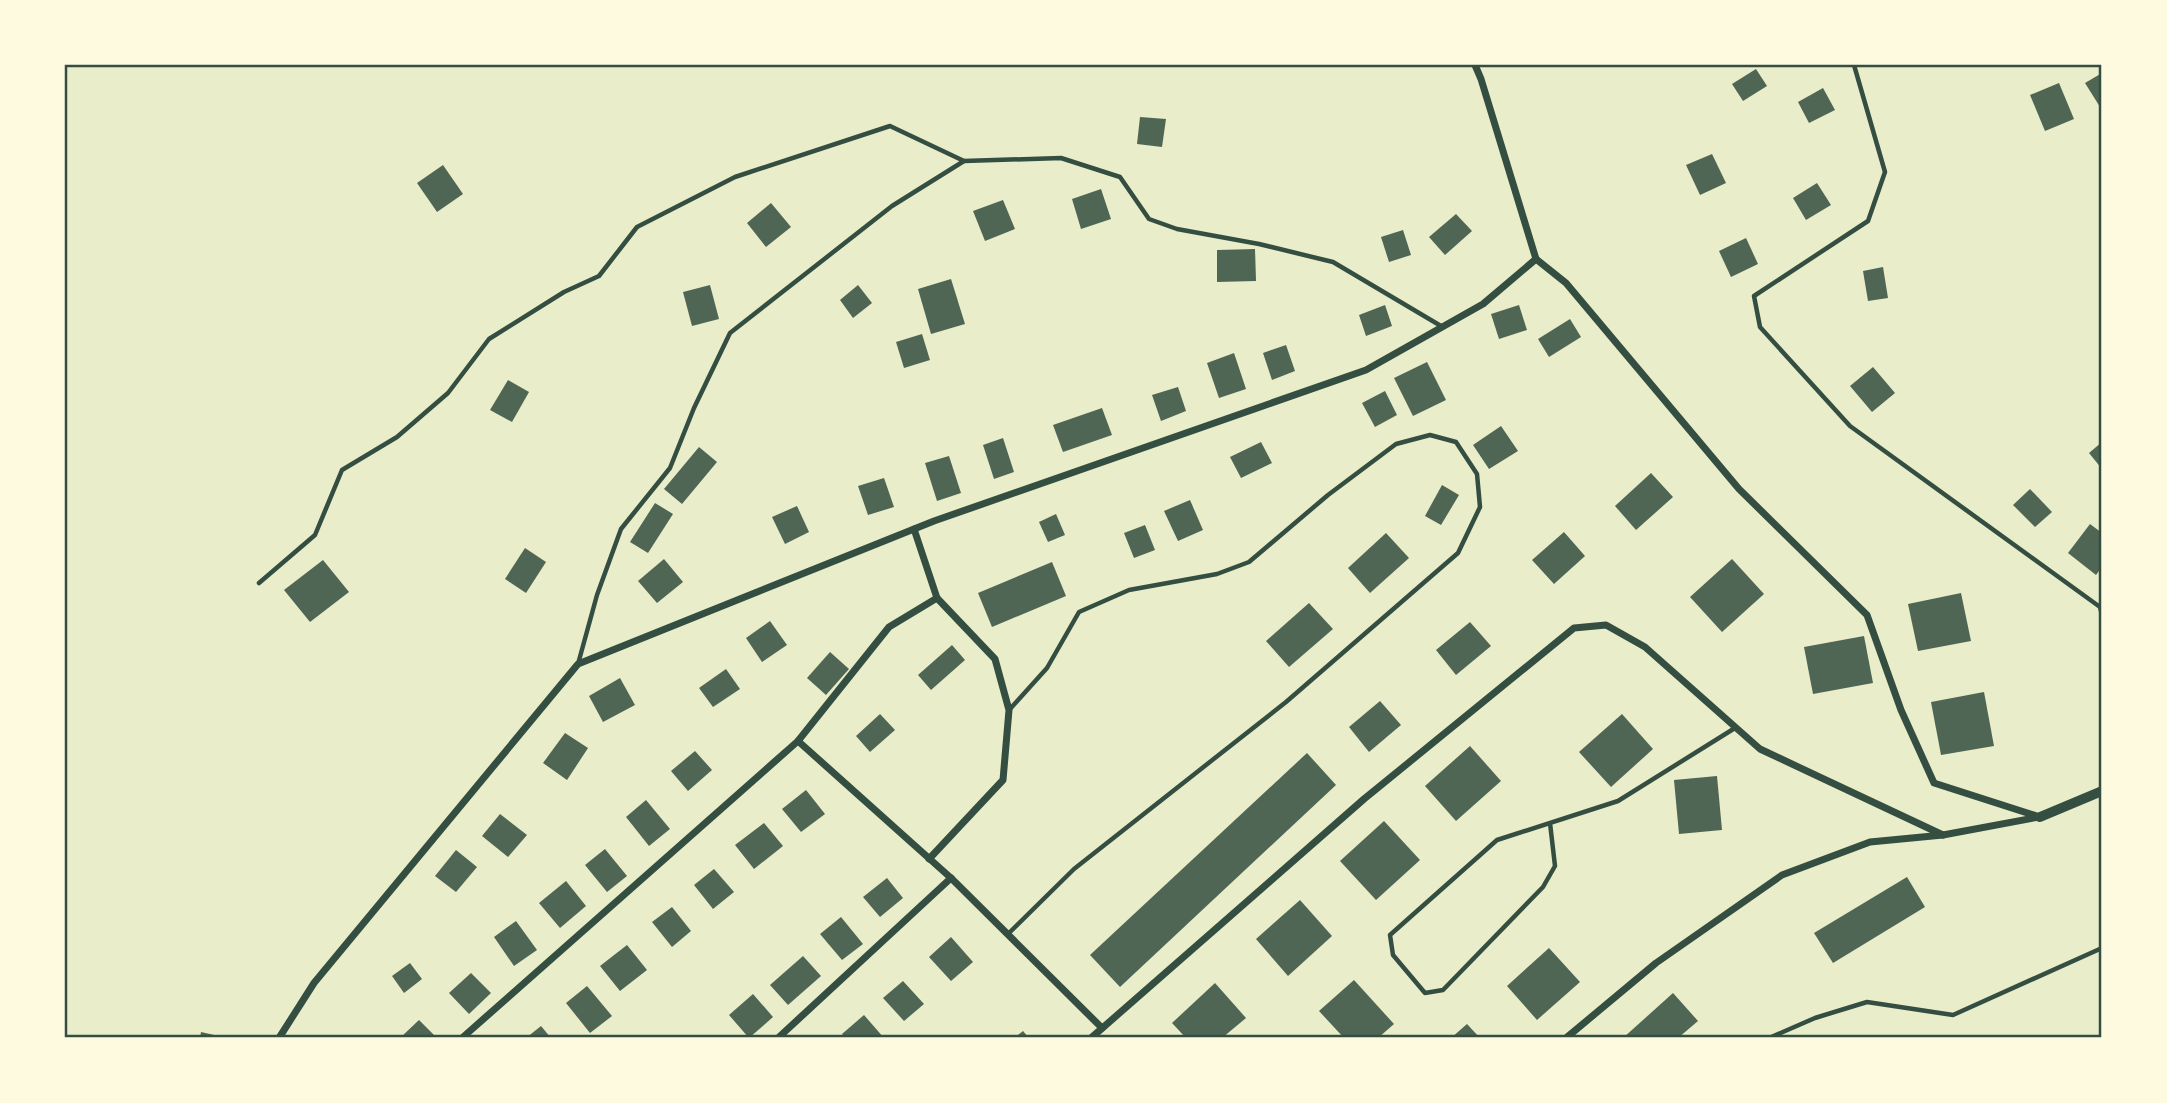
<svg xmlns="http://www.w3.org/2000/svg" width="2167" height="1103" font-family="'Source Serif 4',serif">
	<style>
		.building { fill: #4f6655 }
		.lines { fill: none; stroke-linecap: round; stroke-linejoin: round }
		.service { stroke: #344e41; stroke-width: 4.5 }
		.minor { stroke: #344e41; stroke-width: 7 }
		.tertiary { stroke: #344e41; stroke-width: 10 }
		.neatline { fill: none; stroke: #344e41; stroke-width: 2.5 }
	</style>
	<rect width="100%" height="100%" fill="#e9edc9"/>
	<g class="building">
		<path d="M1756,69L1767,86L1743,101L1732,84Z"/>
		<path d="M2102,73V106L2100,107L2085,83Z"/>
		<path d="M2059,83L2074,119L2045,131L2030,95Z"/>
		<path d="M1823,88L1835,110L1809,123L1798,102Z"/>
		<path d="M1140,117L1166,119L1162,147L1137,144Z"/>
		<path d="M1712,154L1726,183L1700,195L1686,165Z"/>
		<path d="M443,165L463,194L437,212L417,183Z"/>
		<path d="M1817,183L1831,205L1806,220L1793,198Z"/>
		<path d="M1101,189L1111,219L1081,229L1072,199Z"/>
		<path d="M1003,200L1015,229L985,241L973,211Z"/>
		<path d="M771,203L791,227L766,247L747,223Z"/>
		<path d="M1456,214L1472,231L1445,255L1429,237Z"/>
		<path d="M1403,230L1411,255L1389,262L1381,237Z"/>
		<path d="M1746,238L1758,264L1731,277L1719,251Z"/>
		<path d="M1255,249L1256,281L1217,282V250Z"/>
		<path d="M1883,267L1888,298L1868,301L1863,271Z"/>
		<path d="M951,279L965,324L931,334L918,289Z"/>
		<path d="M710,285L719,319L692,326L683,292Z"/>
		<path d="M858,285L872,303L853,318L840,300Z"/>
		<path d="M1385,305L1392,326L1366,336L1359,315Z"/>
		<path d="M1519,305L1527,330L1499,339L1491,314Z"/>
		<path d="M1570,319L1581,337L1549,357L1538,339Z"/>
		<path d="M922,334L930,360L904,368L896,342Z"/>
		<path d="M1286,345L1295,371L1272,380L1263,353Z"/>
		<path d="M1234,353L1246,389L1219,398L1207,363Z"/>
		<path d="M1427,362L1446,400L1413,416L1394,378Z"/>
		<path d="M1873,367L1895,393L1872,412L1850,386Z"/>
		<path d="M508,380L529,392L512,422L490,410Z"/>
		<path d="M1178,387L1186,411L1161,421L1152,395Z"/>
		<path d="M1385,391L1397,415L1375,427L1362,403Z"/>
		<path d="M1102,408L1112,435L1063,452L1053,425Z"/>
		<path d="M1501,426L1518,451L1489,469L1473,445Z"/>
		<path d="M1003,438L1014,472L994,479L983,445Z"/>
		<path d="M1261,442L1272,463L1241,478L1230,457Z"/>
		<path d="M2102,442V469L2089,453Z"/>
		<path d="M699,447L717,462L682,504L664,489Z"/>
		<path d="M949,456L961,493L937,501L925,463Z"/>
		<path d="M1651,473L1673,497L1636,530L1615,506Z"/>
		<path d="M884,478L894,507L868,515L858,486Z"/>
		<path d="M1442,485L1459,495L1441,525L1425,516Z"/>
		<path d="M2030,489L2052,512L2035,527L2013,505Z"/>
		<path d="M1190,500L1203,530L1178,541L1164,511Z"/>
		<path d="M655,503L673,514L648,553L630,542Z"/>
		<path d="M797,506L809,532L785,544L772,517Z"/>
		<path d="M1056,514L1065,535L1048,542L1039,522Z"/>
		<path d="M2090,524L2102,533V567L2096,575L2068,553Z"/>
		<path d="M1145,525L1155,550L1134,558L1124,533Z"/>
		<path d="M1564,532L1585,556L1554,584L1532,560Z"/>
		<path d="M1386,533L1409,558L1370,593L1348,568Z"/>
		<path d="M525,548L546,562L526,593L505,579Z"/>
		<path d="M664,559L683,582L657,603L638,581Z"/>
		<path d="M1732,559L1764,594L1722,632L1690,597Z"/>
		<path d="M323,560L349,592L310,622L284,590Z"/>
		<path d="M1052,562L1066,596L992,627L978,593Z"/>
		<path d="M1961,593L1971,641L1918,651L1908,604Z"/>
		<path d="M1309,603L1333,629L1289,667L1266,641Z"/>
		<path d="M770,621L787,645L762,662L746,638Z"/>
		<path d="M1470,622L1491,646L1456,675L1436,650Z"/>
		<path d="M1864,636L1873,683L1813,694L1804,647Z"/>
		<path d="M952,645L965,660L931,690L918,675Z"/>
		<path d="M830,652L849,669L826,695L807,678Z"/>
		<path d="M726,669L740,689L713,707L699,688Z"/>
		<path d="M620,678L635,705L603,722L589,696Z"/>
		<path d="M1984,692L1994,746L1941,755L1931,702Z"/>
		<path d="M1380,701L1401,725L1369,752L1349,727Z"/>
		<path d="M880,714L895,730L870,752L856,736Z"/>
		<path d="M1622,714L1653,749L1611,787L1579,752Z"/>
		<path d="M565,733L588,748L567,780L543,763Z"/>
		<path d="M1470,746L1501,781L1456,821L1425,786Z"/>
		<path d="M695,751L712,770L688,791L671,771Z"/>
		<path d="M1307,753L1336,785L1120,987L1090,955Z"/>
		<path d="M1717,776L1722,830L1679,834L1674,780Z"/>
		<path d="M806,790L825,814L801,832L782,809Z"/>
		<path d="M646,800L670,829L649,846L626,817Z"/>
		<path d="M500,814L527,835L508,857L482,836Z"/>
		<path d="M1384,821L1420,860L1376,900L1340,861Z"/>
		<path d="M764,823L783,846L754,869L735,845Z"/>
		<path d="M605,849L627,876L607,892L585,865Z"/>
		<path d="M456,850L477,867L456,892L435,876Z"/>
		<path d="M714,869L734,892L713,909L694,885Z"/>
		<path d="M1907,877L1925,907L1833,963L1814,933Z"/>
		<path d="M887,878L903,898L880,917L863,897Z"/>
		<path d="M566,881L586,906L560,928L539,903Z"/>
		<path d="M1300,900L1332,936L1288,976L1256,939Z"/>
		<path d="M672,907L691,931L672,947L652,922Z"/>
		<path d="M841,917L863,944L842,960L820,934Z"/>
		<path d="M516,921L537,950L514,966L494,937Z"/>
		<path d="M951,937L973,962L951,981L929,957Z"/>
		<path d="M627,945L647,970L620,991L600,966Z"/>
		<path d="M1549,948L1580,982L1537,1020L1507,986Z"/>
		<path d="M803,956L821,976L788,1005L770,985Z"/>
		<path d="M410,963L422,979L404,993L392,976Z"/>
		<path d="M471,973L491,993L469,1014L449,993Z"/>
		<path d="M1354,980L1394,1024L1378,1038H1344L1319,1011Z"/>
		<path d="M903,981L924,1004L904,1021L883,998Z"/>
		<path d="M1215,983L1246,1018L1222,1038H1186L1172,1023Z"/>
		<path d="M587,986L612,1016L590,1033L566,1003Z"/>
		<path d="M1673,993L1698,1021L1678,1038H1623Z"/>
		<path d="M753,994L773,1017L749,1038L729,1015Z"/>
		<path d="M864,1015L884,1038H845L842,1034Z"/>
		<path d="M419,1020L437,1038H400Z"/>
		<path d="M1467,1024L1480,1038H1451Z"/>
		<path d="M541,1026L551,1038H526Z"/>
		<path d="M1023,1031L1029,1038H1014Z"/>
		<path d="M201,1032L223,1037L222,1038H200Z"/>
	</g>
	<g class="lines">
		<g class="service">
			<path d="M1854,65L1885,172L1868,221L1754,296L1760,327L1850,426L2100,607L2102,615"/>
			<path d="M259,583L315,535L342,470L397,437L448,393L489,339L564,292L599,276L637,227L735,177L890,126L964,161"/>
			<path d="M578,664L597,595L621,529L670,468L694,408L730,333L892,206L964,161L1061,158L1120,177L1149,219L1177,229L1259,244L1333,262L1441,326"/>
			<path d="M1550,823L1555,866L1543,887L1443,990L1425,993L1393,955L1390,935L1497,840L1618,801L1735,728"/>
			<path d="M1008,934L1074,869L1286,702L1458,553L1480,507L1477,474L1456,442L1430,435L1396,444L1328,495L1249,562L1217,574L1129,590L1079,612L1047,668L1010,709"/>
			<path d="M1769,1038L1815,1018L1867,1002L1953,1015L2102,948"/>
		</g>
		<g class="minor">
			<path d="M1475,65L1481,79L1536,259L1566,283L1739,489L1867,615L1901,710L1934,783L2040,817"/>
			<path d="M914,529L937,598L995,659L1009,710L1003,780L929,859"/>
			<path d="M798,741L951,878L1102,1028"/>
			<path d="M279,1038L314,983L578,664L934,521L1366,370L1483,304L1536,259"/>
			<path d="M462,1038L798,741L889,627L937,598"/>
			<path d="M778,1038L951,878"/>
			<path d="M1091,1038L1364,799L1574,628L1606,625L1645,647L1760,749L1943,835"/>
			<path d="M1566,1038L1656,963L1782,875L1870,842L1943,835L2039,817"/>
		</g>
		<path class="tertiary" d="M2040,817L2102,791"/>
	</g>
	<rect width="2167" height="1103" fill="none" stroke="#fefae0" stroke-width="133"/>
	<rect x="66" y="66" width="2034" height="970" class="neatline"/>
</svg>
